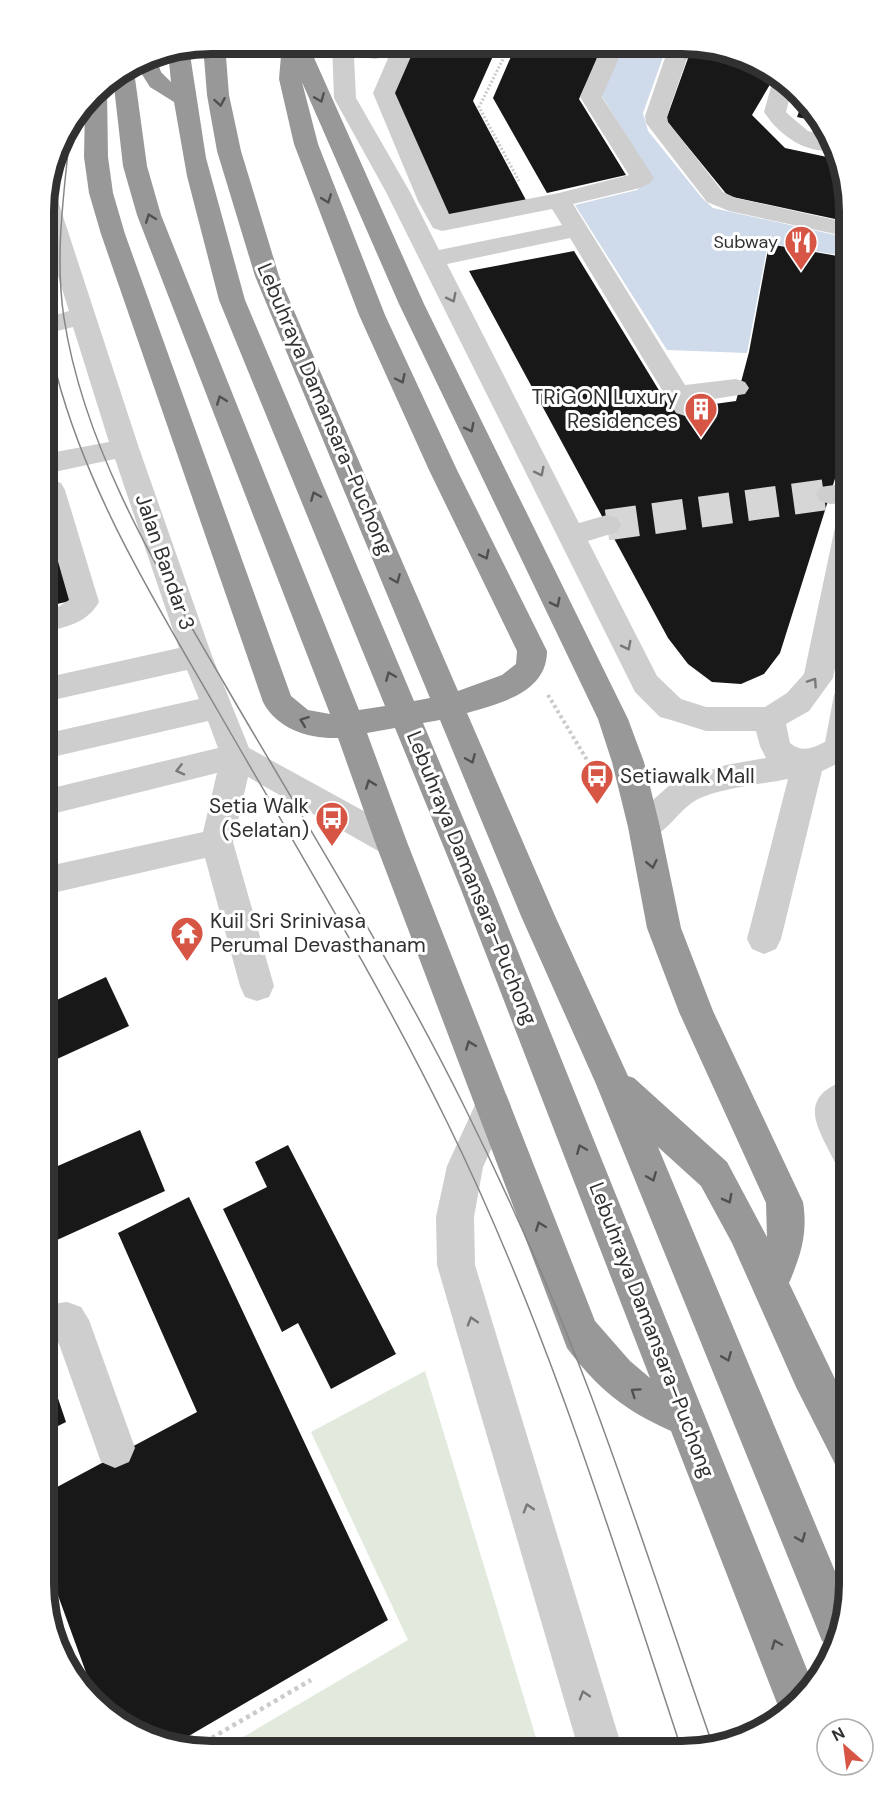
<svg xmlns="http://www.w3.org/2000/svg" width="893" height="1795" font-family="'DM Sans',sans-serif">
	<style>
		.green { fill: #e2eade }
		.water { fill: #cfdbea }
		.building { fill: #181818 }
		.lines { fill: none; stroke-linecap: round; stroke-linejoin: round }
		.minor-tunnel { stroke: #d6d6d6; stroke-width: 31; stroke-dasharray: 31 16; stroke-linecap: butt }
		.path-far2 { stroke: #cbcbcb; stroke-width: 3; stroke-dasharray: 2 2; stroke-linecap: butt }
		.path-far1 { stroke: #cbcbcb; stroke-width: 4; stroke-dasharray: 3 3; stroke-linecap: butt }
		.path { stroke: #cbcbcb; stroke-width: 4.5; stroke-dasharray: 4 4; stroke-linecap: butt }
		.minor { fill: #cecece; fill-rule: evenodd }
		.highway { fill: #989898; fill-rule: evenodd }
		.tram { stroke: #868686; stroke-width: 1.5 }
		.oneway { stroke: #505050 }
		.oneway2 { stroke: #787878 }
		.labels { text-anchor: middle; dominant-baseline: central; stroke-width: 6; stroke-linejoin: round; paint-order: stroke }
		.far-poi-label { font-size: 18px; fill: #313131; stroke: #fff; text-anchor: end }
		.poi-label { font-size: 21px; fill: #313131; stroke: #fff; text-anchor: end }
		.street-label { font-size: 21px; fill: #313131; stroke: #fff }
		.rim { fill: none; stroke: #313131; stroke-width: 8 }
	</style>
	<rect width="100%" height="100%" fill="#fff"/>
	<path class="green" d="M425,1371L540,1751L221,1750L408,1640L311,1432Z"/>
	<path class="water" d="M623,46H667L643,113L648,131L702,198L713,208L849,238V257L768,243L747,353L667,350L575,205L637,190L652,178L602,96Z"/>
	<g class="building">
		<path d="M411,45H498L473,101L527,202L443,218L387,96Z"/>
		<path d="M516,45L603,46L579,99L626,175L547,193L493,98Z"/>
		<path d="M692,47H714L775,76L752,115L785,148L841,160L849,222L728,196L666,120Z"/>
		<path d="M803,100L816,121L797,117Z"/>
		<path d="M769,244L849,258V402L839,466L780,653L764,674L741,684L712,682L688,664L668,638L469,271L574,251L671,410L736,401L749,352Z"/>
		<path d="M45,511L70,601L44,607Z"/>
		<path d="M106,977L129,1026L44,1065V1006Z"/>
		<path d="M140,1130L165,1191L57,1240L44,1202V1172Z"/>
		<path d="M288,1145L396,1354L331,1389L298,1323L282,1332L223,1209L267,1187L255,1162Z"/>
		<path d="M189,1197L388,1620L175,1744L99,1708L44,1557V1494L197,1412L118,1233Z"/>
		<path d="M46,1363L66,1422L44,1433V1364Z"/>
	</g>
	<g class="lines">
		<path class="minor-tunnel" d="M607,525L830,494"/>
		<path class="path-far2" d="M510,45L479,107L519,181"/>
		<path class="path-far1" d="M548,695L593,770"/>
		<path class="path" d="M191,1750L311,1680"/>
		<g class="minor">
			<path d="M332,44L416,45L395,93L449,214L559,193L629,175L580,97L602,46H624L602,97L654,178L650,183L640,188L573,204L685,385L736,379L745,382L749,388L745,394L695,402L698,407L694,413L685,416L676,413L570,238L447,264L579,523L607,515L617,518L621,525L617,532L588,541L657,676L681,699L706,707H765L787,693L804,674L835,527L839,520L849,517V596L833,678L809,711L786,724L790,743C803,753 812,748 825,742L834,695L838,687L849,683V758L822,771L781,939L776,949L764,954L752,949L747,939L788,779C763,784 713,789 693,802C672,816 661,846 633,836L628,827L633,818L672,783L726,765L766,758L760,746L756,731H706L671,720L660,717L635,692L386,192L334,98ZM354,56L375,59L389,56L373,93L418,201L433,228L442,231L552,209L562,225L439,250L410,192L356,98Z"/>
			<path d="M669,46L691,47L667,116L668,122L723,192L736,198L849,223V237L729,211L707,202L646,123L645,116Z"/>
			<path d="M774,76L793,85L786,112L789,115L808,131L827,136L836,150C806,155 779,135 764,112Z"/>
			<path d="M45,191L53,193L57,198L139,448L212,656L249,748L402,832L407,842L402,852L391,856L380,852L248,777L233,842L274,986L269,997L257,1001L245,997L240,986L205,858L44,895V867L203,832L217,773L44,816V790L218,748L208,721L44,759V734L199,699L187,670L44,702V678L179,648L115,459L45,474V454L109,442L73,327L45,334V318L69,311L45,235Z"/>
			<path d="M45,477L61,483L65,490L99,602C87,623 67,627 44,632V610L58,607L69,600L45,516Z"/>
			<path d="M849,483V503L830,504L820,501L816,494L820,487Z"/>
			<path d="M849,1079V1169L836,1164C817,1126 795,1097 849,1079Z"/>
			<path d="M493,1089L506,1094L511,1106L483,1167L474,1217L475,1265L623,1751H579L437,1265L436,1217L447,1166L480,1094Z"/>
			<path d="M67,1302L81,1307L89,1320L135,1448L129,1462L115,1468L101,1462L59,1344L57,1341L44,1344V1305Z"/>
		</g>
		<path class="highway" d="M211,44H225L229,95L241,151L279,276L458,691L502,675L516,664L517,651L429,470L359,315L294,144L279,79L282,44H304L311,51L424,304L628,719L644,762L660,827L681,928L713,1011L803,1202C808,1233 801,1255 789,1283L849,1408V1470L835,1464L796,1387L732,1243L701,1186L658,1147L847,1600L830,1645L822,1641L596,1084L521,916L440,720L423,723L492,887L814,1687L780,1711L671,1431C624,1410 598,1389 567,1348L375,842L338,738C309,739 277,729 263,702L101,234L89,193L84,157L85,106L100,85L107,91L108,157L113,193L125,234L291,696L308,710L330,714L137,215L123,166L113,78L131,66L134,71L147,166L161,215L359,710L385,706L219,300L187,176L174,102L150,87L136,65L147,56L155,55L161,72L171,82L168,52L189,48L206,158L245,300L414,701L430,698L255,276L217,151L207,95L203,45ZM302,82L399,304L598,719L612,762L628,827L647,928L679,1012L766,1203L767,1237L727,1162L634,1078L628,1076L555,916L467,713C500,703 547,693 547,651L457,470L385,315L318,144ZM395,728L460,887L650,1378L630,1361L595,1321L407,842L367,733Z"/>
		<g class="tram">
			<path d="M71,123C65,187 54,253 64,318C84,449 158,570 224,683C305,823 393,962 465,1108C510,1199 554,1298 590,1393C634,1510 672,1629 713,1746"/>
			<path d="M45,225L49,177"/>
			<path d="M45,280C47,312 49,345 57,376C89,496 157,605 218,711C296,847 378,981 447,1122C546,1323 612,1538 682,1751"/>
		</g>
	</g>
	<defs><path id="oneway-chevron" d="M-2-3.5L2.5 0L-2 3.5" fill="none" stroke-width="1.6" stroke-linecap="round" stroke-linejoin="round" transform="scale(1.5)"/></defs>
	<g class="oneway">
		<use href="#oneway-chevron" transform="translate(320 98) rotate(68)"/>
		<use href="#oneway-chevron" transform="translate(220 102) rotate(80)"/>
		<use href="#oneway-chevron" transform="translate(327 199) rotate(69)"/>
		<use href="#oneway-chevron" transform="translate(150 218) rotate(-110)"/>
		<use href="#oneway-chevron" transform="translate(401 379) rotate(65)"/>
		<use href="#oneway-chevron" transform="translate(221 400) rotate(-111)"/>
		<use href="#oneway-chevron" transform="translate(470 428) rotate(63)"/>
		<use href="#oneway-chevron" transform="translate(315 496) rotate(-112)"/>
		<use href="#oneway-chevron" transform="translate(485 555) rotate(64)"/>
		<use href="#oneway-chevron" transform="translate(396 579) rotate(67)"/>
		<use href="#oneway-chevron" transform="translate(556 603) rotate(64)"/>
		<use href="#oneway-chevron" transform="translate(390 676) rotate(-112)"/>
		<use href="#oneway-chevron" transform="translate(304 721) rotate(-159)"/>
		<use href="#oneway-chevron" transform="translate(471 759) rotate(67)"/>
		<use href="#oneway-chevron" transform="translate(370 784) rotate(-110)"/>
		<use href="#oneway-chevron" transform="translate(652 864) rotate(79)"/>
		<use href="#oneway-chevron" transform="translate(470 1045) rotate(-111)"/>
		<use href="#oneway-chevron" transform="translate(581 1149) rotate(-112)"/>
		<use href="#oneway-chevron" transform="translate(652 1177) rotate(68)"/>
		<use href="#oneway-chevron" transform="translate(728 1199) rotate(62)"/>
		<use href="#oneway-chevron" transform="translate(540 1226) rotate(-111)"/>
		<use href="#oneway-chevron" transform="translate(727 1357) rotate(68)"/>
		<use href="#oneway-chevron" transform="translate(635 1392) rotate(-145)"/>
		<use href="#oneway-chevron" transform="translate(801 1538) rotate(68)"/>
		<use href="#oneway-chevron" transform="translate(776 1644) rotate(-112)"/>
	</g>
	<g class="oneway2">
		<use href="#oneway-chevron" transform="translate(452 298) rotate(63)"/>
		<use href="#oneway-chevron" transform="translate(540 472) rotate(63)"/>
		<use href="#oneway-chevron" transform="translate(627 646) rotate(63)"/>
		<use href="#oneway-chevron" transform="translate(813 682) rotate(-56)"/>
		<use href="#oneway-chevron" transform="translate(180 770) rotate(166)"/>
		<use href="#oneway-chevron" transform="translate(472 1321) rotate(-107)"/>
		<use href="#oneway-chevron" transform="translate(528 1508) rotate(-107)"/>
		<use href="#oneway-chevron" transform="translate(584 1695) rotate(-107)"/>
	</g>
	<defs>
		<symbol id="restaurant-pin" viewBox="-11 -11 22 30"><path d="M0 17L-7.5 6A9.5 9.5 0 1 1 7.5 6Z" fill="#d65545" stroke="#fff"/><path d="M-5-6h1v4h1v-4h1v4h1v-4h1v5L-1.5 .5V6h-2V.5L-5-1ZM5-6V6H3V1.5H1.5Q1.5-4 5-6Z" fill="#fff"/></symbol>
		<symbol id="building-pin" viewBox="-11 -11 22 30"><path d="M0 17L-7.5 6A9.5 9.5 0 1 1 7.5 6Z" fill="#d65545" stroke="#fff"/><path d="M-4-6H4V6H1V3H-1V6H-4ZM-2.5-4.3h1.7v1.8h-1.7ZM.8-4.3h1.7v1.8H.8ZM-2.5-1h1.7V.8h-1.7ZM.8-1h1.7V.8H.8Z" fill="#fff"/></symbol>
		<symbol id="bus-pin" viewBox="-11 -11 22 30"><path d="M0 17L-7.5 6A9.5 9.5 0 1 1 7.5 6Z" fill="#d65545" stroke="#fff"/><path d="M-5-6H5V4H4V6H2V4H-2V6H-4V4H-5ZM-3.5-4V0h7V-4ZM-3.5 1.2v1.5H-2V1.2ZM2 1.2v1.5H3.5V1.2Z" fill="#fff"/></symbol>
		<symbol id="temple-pin" viewBox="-11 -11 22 30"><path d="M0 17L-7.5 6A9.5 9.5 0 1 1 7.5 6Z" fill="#d65545" stroke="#fff"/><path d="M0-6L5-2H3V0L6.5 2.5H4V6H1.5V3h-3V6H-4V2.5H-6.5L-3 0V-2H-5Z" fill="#fff"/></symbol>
	</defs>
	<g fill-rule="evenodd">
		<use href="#restaurant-pin" x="782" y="223" width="38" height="52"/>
		<use href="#building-pin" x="682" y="390" width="38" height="52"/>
		<use href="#bus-pin" x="578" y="757" width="38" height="52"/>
		<use href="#bus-pin" x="313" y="799" width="38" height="52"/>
		<use href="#temple-pin" x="168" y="914" width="38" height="52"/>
	</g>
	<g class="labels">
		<g class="far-poi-label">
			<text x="778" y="242">Subway</text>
		</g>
		<g class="poi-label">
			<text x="678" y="397">TRiGON Luxury<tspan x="678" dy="24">Residences</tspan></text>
			<text x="620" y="776" text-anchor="start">Setiawalk Mall</text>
			<text x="309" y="806">Setia Walk<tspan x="309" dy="24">(Selatan)</tspan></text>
			<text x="210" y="921" text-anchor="start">Kuil Sri Srinivasa<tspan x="210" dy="24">Perumal Devasthanam</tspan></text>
		</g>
		<g class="street-label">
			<text transform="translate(325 409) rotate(67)">Lebuhraya Damansara–Puchong</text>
			<text transform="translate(165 562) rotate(71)">Jalan Bandar 3</text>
			<text transform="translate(472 878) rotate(68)">Lebuhraya Damansara–Puchong</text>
			<text transform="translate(652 1330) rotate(69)">Lebuhraya Damansara–Puchong</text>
		</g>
	</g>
	<path d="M0 0H893V1795H0ZM211 54H682A157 157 0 0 1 839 211V1584A157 157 0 0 1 682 1741H211A157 157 0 0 1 54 1584V211A157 157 0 0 1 211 54Z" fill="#fff" fill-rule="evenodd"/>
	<path class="rim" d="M211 54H682A157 157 0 0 1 839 211V1584A157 157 0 0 1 682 1741H211A157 157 0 0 1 54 1584V211A157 157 0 0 1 211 54Z"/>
	<g transform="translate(845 1747) rotate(332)"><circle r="28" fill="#ffffff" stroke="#adadad" stroke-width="1.5"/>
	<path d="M0-4.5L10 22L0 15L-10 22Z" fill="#d65545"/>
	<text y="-9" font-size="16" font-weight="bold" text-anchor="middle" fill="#313131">N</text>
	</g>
</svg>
